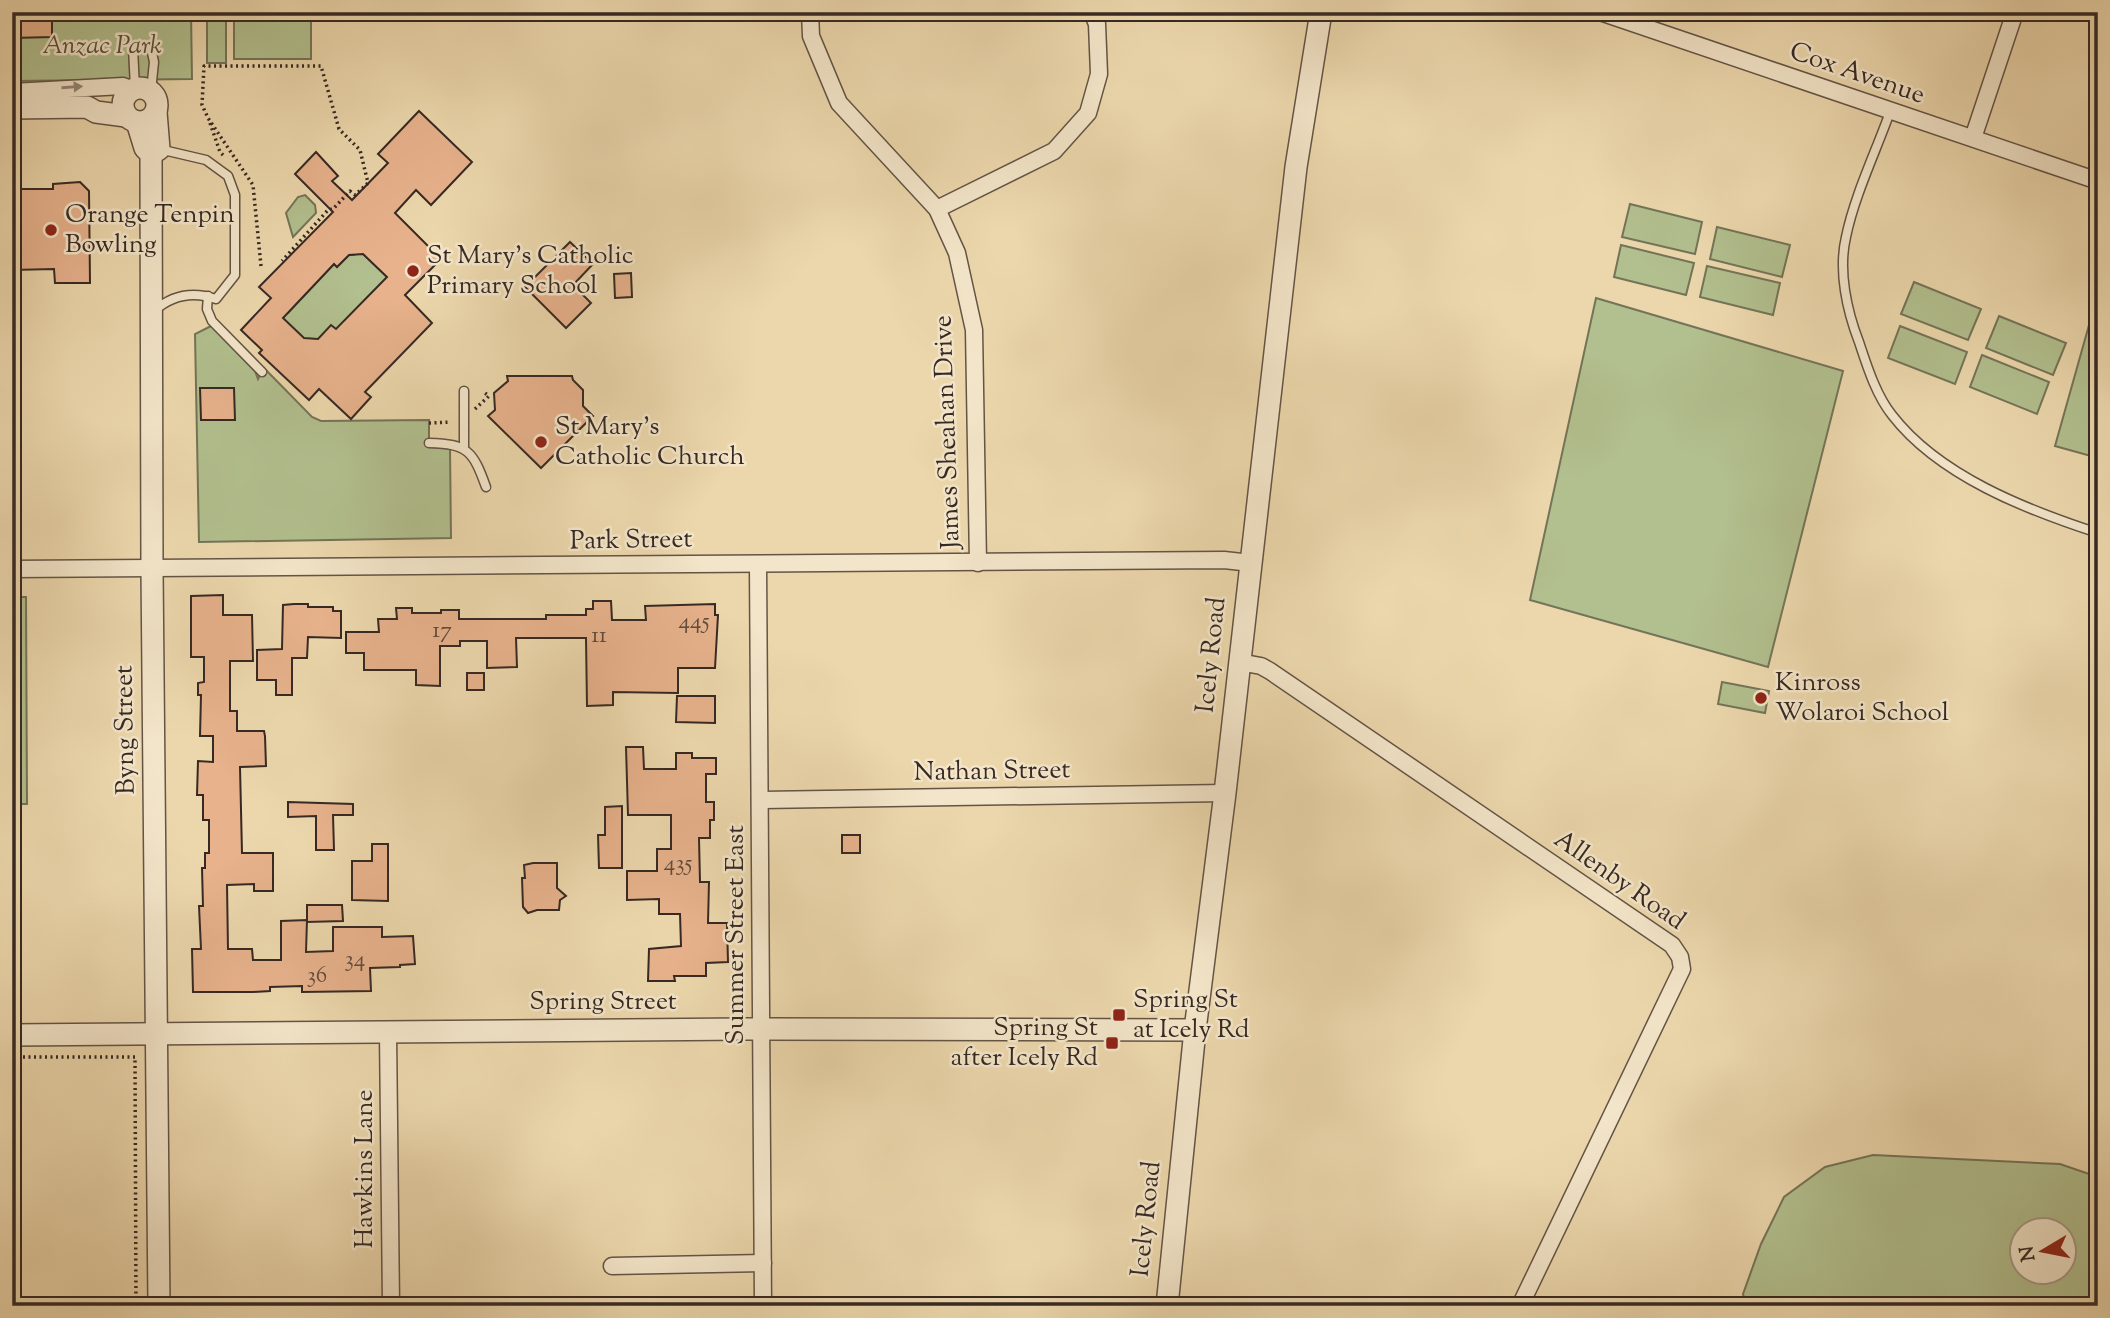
<svg xmlns="http://www.w3.org/2000/svg" width="2110" height="1318" font-family="'Sorts Mill Goudy',serif">
	<style>
		.green { fill: #b2bf8e; stroke: #747458; stroke-width: 2; fill-rule: evenodd }
		.building { fill: #e7b28c; stroke: #362923; stroke-width: 2; fill-rule: evenodd }
		.lines { fill: none; stroke-linecap: round; stroke-linejoin: round }
		.service-casing { stroke: #645445; stroke-width: 11 }
		.minor-casing { stroke: #645445; stroke-width: 19 }
		.tertiary-casing { stroke: #645445; stroke-width: 24 }
		.path { stroke: #362923; stroke-width: 3.5; stroke-dasharray: 2 3.5; stroke-linecap: butt }
		.service { stroke: #f3e5c9; stroke-width: 8 }
		.minor { stroke: #f3e5c9; stroke-width: 16 }
		.tertiary { stroke: #f3e5c9; stroke-width: 21 }
		.oneway { fill: #948776 }
		.poi-dot { fill: #8f2418; stroke: #f3e5c9; stroke-width: 2.5 }
		.labels { text-anchor: middle; dominant-baseline: central; stroke-width: 5; stroke-linejoin: round; paint-order: stroke }
		.number-label { font-size: 23px; fill: #624b3d }
		.park-label { font-size: 26px; font-style: italic; fill: #554e3e; stroke: #f3e5c9 }
		.street-label { font-size: 26px; fill: #362923; stroke: #f3e5c9 }
		.poi-label { font-size: 26px; fill: #362923; stroke: #f3e5c9; text-anchor: start }
	</style>
	<rect width="100%" height="100%" fill="#ecd7ac"/>
	<filter id="stains"><feTurbulence type="fractalNoise" baseFrequency=".00286" numOctaves="4"/><feColorMatrix values="0 0 0 0 .2 0 0 0 0 .09 0 0 0 0 .02 0 0 0 .5 -.17"/></filter>
	<radialGradient id="worn" r=".72"><stop offset=".6" stop-color="#630" stop-opacity="0"/><stop offset="1" stop-color="#630" stop-opacity=".3"/></radialGradient>
	<g class="green">
		<path d="M12,12H191L192,79L12,81Z"/>
		<rect x="207" y="12" width="19" height="51"/>
		<rect x="234" y="20" width="77" height="39"/>
		<path d="M305,195L315,205L316,213L293,237L286,213L298,197Z"/>
		<path d="M1630,204L1702,222L1695,254L1622,237Z"/>
		<path d="M1717,227L1790,245L1782,277L1710,259Z"/>
		<path d="M1621,245L1694,263L1686,295L1614,277Z"/>
		<path d="M359,250L387,277L338,376L280,317L288,313L334,264L337,267L349,255H354Z"/>
		<path d="M1707,266L1780,283L1773,315L1700,297Z"/>
		<path d="M1914,282L1981,309L1968,340L1901,314Z"/>
		<path d="M2098,293V458L2055,446Z"/>
		<path d="M1596,298L1843,371L1768,667L1530,600Z"/>
		<path d="M1999,316L2066,343L2053,375L1986,348Z"/>
		<path d="M211,326L254,368L258,379L264,368L312,417L321,421L429,420V447L450,448L451,538L199,542L195,334Z"/>
		<path d="M1900,326L1967,352L1955,384L1888,358Z"/>
		<path d="M1982,355L2049,382L2037,414L1970,387Z"/>
		<path d="M12,597H26L27,804H12Z"/>
		<path d="M1722,682L1769,691L1765,713L1718,704Z"/>
		<path d="M1873,1155L2060,1164L2098,1177V1306H1746L1743,1294L1761,1244L1784,1197L1825,1167ZM2022,1230H2064V1272H2022Z"/>
	</g>
	<g class="building">
		<path d="M12,12H52V37L12,38Z"/>
		<path d="M419,111L472,162L431,205L416,190L395,213L441,259L405,295L432,323L365,392L371,397L351,419L319,389L309,400L259,353L262,350L241,330L271,298L259,287L333,212L295,174L316,152L338,176L332,181L352,200L388,163L378,154ZM363,254L387,277L336,329L331,325L318,339L304,338L283,318L334,264L337,267L349,255Z"/>
		<path d="M80,182L89,191L90,283H55L54,269L12,270V189H53V184Z"/>
		<path d="M570,242L593,264L573,285L591,303L566,328L525,287Z"/>
		<path d="M631,273L632,297L615,298L614,274Z"/>
		<path d="M507,376H572L573,380L583,390V406L593,416L541,468L488,416L495,410L494,393L508,381Z"/>
		<path d="M200,388H234L235,420H201Z"/>
		<path d="M223,595V615H252L253,661H230V711H237V731H264L265,736L266,766L240,767L242,853H273V891H254V884L227,885L228,949H252L253,960H281V921L307,920L306,952L333,951V927H382V937L413,936L415,964L400,965V967L370,968L371,991L302,992V986L270,987V991L253,992H193L192,949H201L199,906H203L202,868H205V853H209V820H203V795H197L198,761L213,762V736H200L201,695H198V683L204,682V657H191V596Z"/>
		<path d="M593,601H611L612,620H646L645,606L715,604V615H718L715,668H678V693L613,692V705L587,706L586,638H516L517,667L487,668V641H460V646H440V686L416,685V670H364V653H346V632H379L378,619H397L396,608H412V613H441V610H459V619H546V615H586V609H593Z"/>
		<path d="M294,604H308V607H333V611H341V638L308,637L307,658H292V695H276V680H257V650L282,649L283,605Z"/>
		<rect x="467" y="673" width="17" height="17"/>
		<path d="M677,696H715V723L676,722Z"/>
		<path d="M626,747H643L644,769H676V753H692V758H716V774H706V802H714V820H710V838H699L700,882H709L708,923H727L728,962L706,963V976H674L675,981H648L649,949L681,946L680,914H659V899L627,900V871H657V849H671V815H628Z"/>
		<path d="M288,802L353,804V815H333L334,850H316V816L288,817Z"/>
		<path d="M622,806V868H599L598,835H605V807Z"/>
		<rect x="842" y="835" width="18" height="18"/>
		<path d="M372,844H388V901L352,900V861H372Z"/>
		<path d="M533,863H557V888L566,896L560,900L559,910H537L528,913L523,907L522,878H525L524,865Z"/>
		<path d="M307,905H342L343,921L307,922Z"/>
	</g>
	<g class="lines">
		<defs>
			<g id="service">
				<path d="M133,48L135,88"/>
				<path d="M151,91L154,62L151,48"/>
				<path d="M1890,112C1876,151 1854,197 1846,237C1838,271 1847,311 1859,342C1867,366 1876,395 1892,415C1939,476 2027,510 2098,533"/>
				<path d="M208,296L207,309L212,321L262,372"/>
				<path d="M154,311C172,295 193,291 216,299L235,275V195L228,176L206,160L159,149"/>
				<path d="M464,391V448"/>
				<path d="M429,443C468,444 473,451 486,487"/>
			</g>
			<g id="minor">
				<path d="M810,12L811,36L839,103L937,209L957,253L974,330L978,563"/>
				<path d="M1600,12L2098,181"/>
				<path d="M12,92L123,86L131,90"/>
				<path d="M1973,138L2015,12"/>
				<path d="M937,209L1054,151L1088,113L1099,74L1097,24L1092,12"/>
				<path d="M758,565L763,1306"/>
				<path d="M12,569L1224,560L1251,563"/>
				<path d="M1239,662L1261,666L1270,671L1672,945L1680,957L1682,969L1520,1306"/>
				<path d="M760,800L1225,793"/>
				<path d="M388,1032L391,1306"/>
				<path d="M612,1266L763,1263"/>
			</g>
			<g id="tertiary">
				<circle cx="140" cy="105" r="17"/>
				<path d="M12,108L87,107L96,112L126,116"/>
				<path d="M137,122L145,148L151,154L152,569L159,1306"/>
				<path d="M151,154L159,149L156,112"/>
				<path d="M12,1035L745,1029L1195,1030"/>
				<path d="M1167,1306L1195,1030L1225,793L1296,167L1321,12"/>
			</g>
		</defs>
		<use href="#service" class="service-casing"/>
		<use href="#minor" class="minor-casing"/>
		<use href="#tertiary" class="tertiary-casing"/>
		<g class="path">
			<path d="M210,123L220,152L225,157"/>
			<path d="M261,266L253,185L208,118L202,105L204,66H321L339,129L360,150L368,183L355,195L350,191L333,209L328,210L282,261"/>
			<path d="M475,409L489,396L485,393"/>
			<path d="M429,423L451,422"/>
			<path d="M12,1057H135L136,1306"/>
		</g>
		<use href="#service" class="service"/>
		<use href="#minor" class="minor"/>
		<use href="#tertiary" class="tertiary"/>
	</g>
	<defs><path id="oneway-solid" d="M-6-.8H1V-3.2L6.5 0L1 3.2V.8H-6Z" transform="scale(1.75)"/></defs>
	<use class="oneway" href="#oneway-solid" transform="translate(72 87) rotate(-4)"/>
	<g class="poi-dot">
		<circle cx="51" cy="230" r="7"/>
		<circle cx="413" cy="271" r="7"/>
		<circle cx="541" cy="442" r="7"/>
		<circle cx="1761" cy="698" r="7"/>
		<rect x="1112" y="1008" width="14" height="14" rx="3.5"/>
		<rect x="1105" y="1036" width="14" height="14" rx="3.5"/>
	</g>
	<g class="labels">
		<g class="number-label">
			<text x="694" y="622">445</text>
			<text x="442" y="631">17</text>
			<text x="599" y="636">11</text>
			<text x="678" y="864">435</text>
			<text x="355" y="960">34</text>
			<text x="317" y="976">36</text>
		</g>
		<g class="park-label">
			<text x="102" y="46">Anzac Park</text>
		</g>
		<g class="street-label">
			<text transform="translate(1857 74) rotate(19)">Cox Avenue</text>
			<text transform="translate(948 432) rotate(-92)">James Sheahan Drive</text>
			<text transform="translate(631 541) rotate(-1)">Park Street</text>
			<text transform="translate(1212 655) rotate(-84)">Icely Road</text>
			<text transform="translate(126 730) rotate(-91)">Byng Street</text>
			<text transform="translate(992 772) rotate(-1)">Nathan Street</text>
			<text transform="translate(1619 881) rotate(35)">Allenby Road</text>
			<text transform="translate(736 935) rotate(-90)">Summer Street East</text>
			<text x="603" y="1002">Spring Street</text>
			<text transform="translate(365 1169) rotate(-90)">Hawkins Lane</text>
			<text transform="translate(1147 1219) rotate(-84)">Icely Road</text>
		</g>
		<g class="poi-label">
			<text x="65" y="215">Orange Tenpin<tspan x="65" dy="30">Bowling</tspan></text>
			<text x="427" y="256">St Mary's Catholic<tspan x="427" dy="30">Primary School</tspan></text>
			<text x="555" y="427">St Mary's<tspan x="555" dy="30">Catholic Church</tspan></text>
			<text x="1775" y="683">Kinross<tspan x="1775" dy="30">Wolaroi School</tspan></text>
			<text x="1133" y="1000">Spring St<tspan x="1133" dy="30">at Icely Rd</tspan></text>
			<text x="1098" y="1028" text-anchor="end">Spring St<tspan x="1098" dy="30">after Icely Rd</tspan></text>
		</g>
	</g>
	<rect width="2110" height="1318" fill="none" stroke="#ecd7ac" stroke-width="42"/>
	<rect x="14" y="14" width="2082" height="1290" fill="none" stroke="#362923" stroke-width="3.5"/>
	<rect x="21" y="21" width="2068" height="1276" fill="none" stroke="#362923" stroke-width="2"/>
	<g transform="translate(2043 1251) rotate(260)"><circle r="33" fill="#f3e5c9" stroke="#a79a87" stroke-width="2"/>
	<path d="M0-5L12 26L0 18L-12 26Z" fill="#8f2418"/>
	<text y="-10" font-size="19" font-weight="bold" text-anchor="middle" fill="#362923">N</text>
	</g>
	<rect width="100%" height="100%" filter="url(#stains)"/>
	<rect width="100%" height="100%" fill="url(#worn)"/>
</svg>
